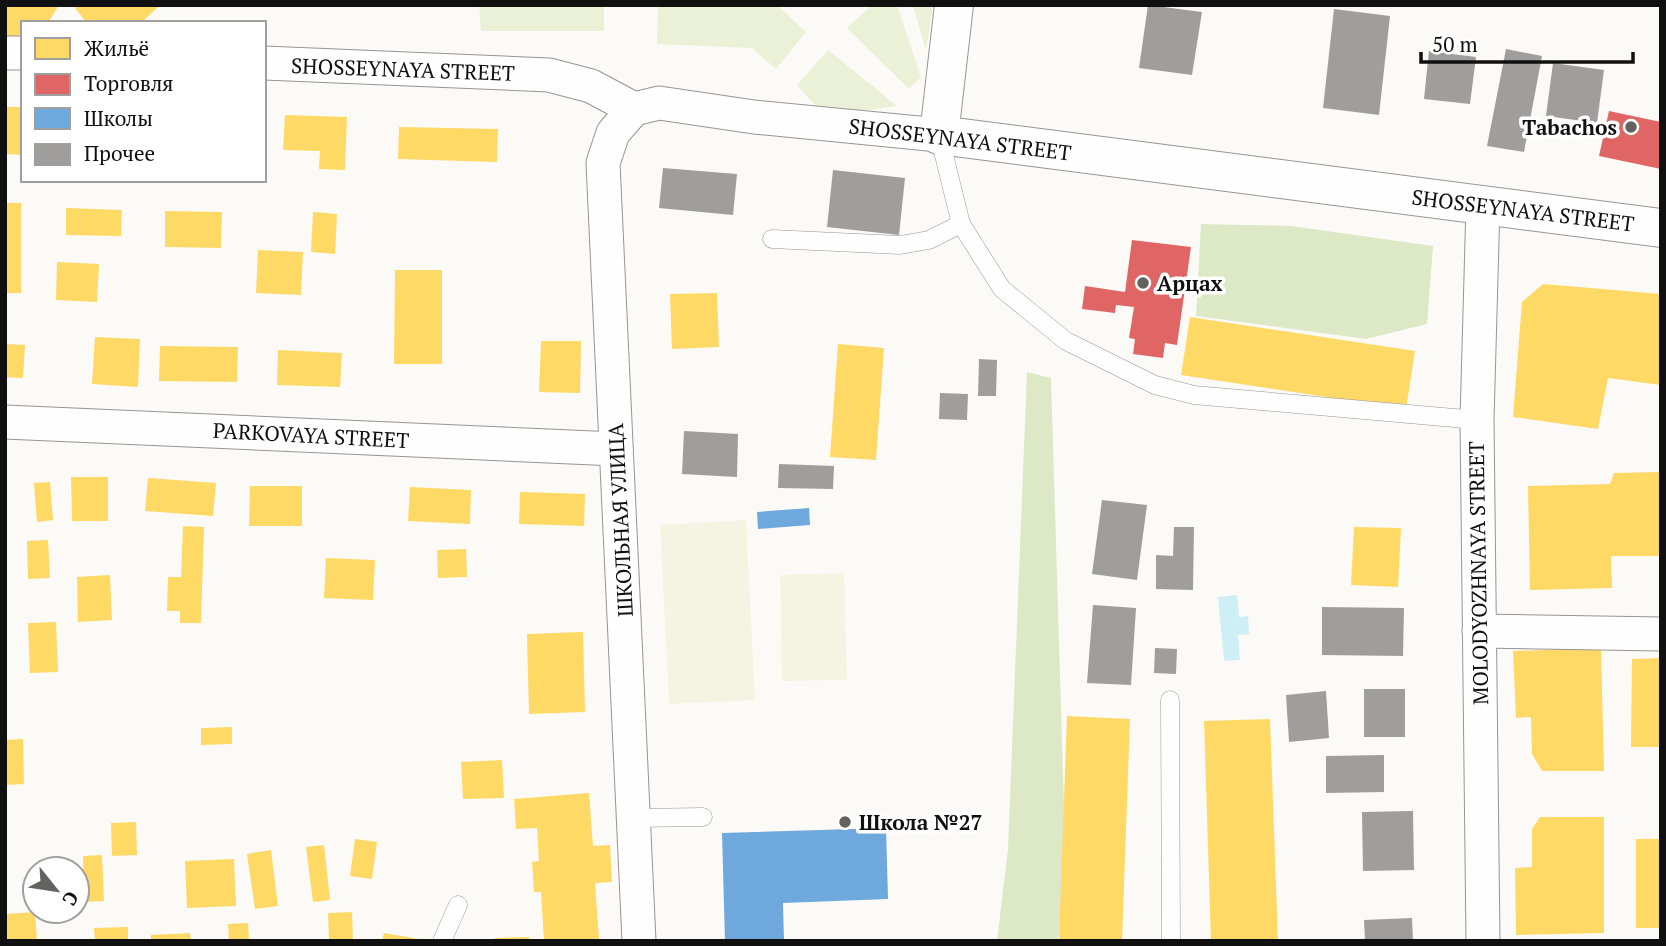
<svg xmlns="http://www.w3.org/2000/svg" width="1666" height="946" font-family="'PT Serif',serif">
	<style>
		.green { fill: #ebf1d7 }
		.forest { fill: #dde8c6 }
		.pitch { fill: #f3f4e1 }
		.water { fill: #ceeff6 }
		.homes { fill: #ffd966 }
		.shops { fill: #e06666 }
		.schools { fill: #6fa8dc }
		.building { fill: #a09e9c }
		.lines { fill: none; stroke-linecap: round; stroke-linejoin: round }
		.service-casing { stroke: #969594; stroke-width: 19 }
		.minor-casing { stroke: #969594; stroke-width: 35 }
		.tertiary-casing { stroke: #969594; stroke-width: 40 }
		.service { stroke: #fffefe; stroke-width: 18 }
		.minor { stroke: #fffefe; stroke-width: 33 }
		.tertiary { stroke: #fffefe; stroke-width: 38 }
		.poi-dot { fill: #636261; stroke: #fff; stroke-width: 2.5 }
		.labels { text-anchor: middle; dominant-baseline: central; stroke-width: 7; stroke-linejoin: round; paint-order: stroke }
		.street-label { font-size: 21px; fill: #101010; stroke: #fff }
		.poi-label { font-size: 21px; font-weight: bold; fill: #101010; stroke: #fff; text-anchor: start }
	</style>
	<rect width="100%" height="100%" fill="#fcfaf7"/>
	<g class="green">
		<path d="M479,5H604V31H481Z"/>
		<path d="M658,5H777L806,32L776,69L752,48L657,44Z"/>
		<path d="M872,5H897L921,77L909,89L847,28Z"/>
		<path d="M913,5H933L926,51Z"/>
		<path d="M828,50L897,106L825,116L797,85Z"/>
	</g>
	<g class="forest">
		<path d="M1201,224L1291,226L1433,246L1427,324L1366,339L1196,316Z"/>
		<path d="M1027,372L1051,378L1066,873L1058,941H997L1008,849Z"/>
	</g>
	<g class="pitch">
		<path d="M746,520L755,700L669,704L660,525Z"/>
		<path d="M844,573L847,680L782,681L780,575Z"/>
	</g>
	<path class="water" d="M1237,595L1239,617L1248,616L1249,634L1238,635L1240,660L1224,661L1218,597Z"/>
	<g class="homes">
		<path d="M5,5H59L48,23H23V37H5Z"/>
		<path d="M79,5H160L141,23H87L75,8Z"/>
		<path d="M5,107H23V155L5,154Z"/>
		<path d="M285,115L347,117L345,170L319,169L320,151L283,150Z"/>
		<path d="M399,127L498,129L497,162L398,159Z"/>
		<rect x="5" y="203" width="16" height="90"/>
		<path d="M66,208L122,210L121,236L66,235Z"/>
		<path d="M165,211L222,212L221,248L165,247Z"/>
		<path d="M313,212L337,214L335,254L311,252Z"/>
		<path d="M258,250L303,252L301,295L256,293Z"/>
		<path d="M57,262L99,264L97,302L56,300Z"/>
		<path d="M395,270H442V364H394Z"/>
		<path d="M1543,284L1661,294V385L1608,378L1598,429L1513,417L1522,302Z"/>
		<path d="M717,293L719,347L672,349L670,294Z"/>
		<path d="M1190,317L1415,351L1406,409L1181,375Z"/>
		<path d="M95,337L140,339L138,387L92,384Z"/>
		<path d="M541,341H581L580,393L539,392Z"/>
		<path d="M5,344L25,345L23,378L5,377Z"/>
		<path d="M838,344L884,348L876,460L830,457Z"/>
		<path d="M160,346L238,347L237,382L159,381Z"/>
		<path d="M278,350L342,353L340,387L277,385Z"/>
		<path d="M1661,472V556H1611L1612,588L1530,590L1528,486L1610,484L1614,473Z"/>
		<path d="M71,477H108V521H72Z"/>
		<path d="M148,478L216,483L213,516L145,511Z"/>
		<path d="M50,482L53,520L37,522L34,483Z"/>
		<path d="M250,486H302V526H249Z"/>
		<path d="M410,487L471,490L470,524L408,521Z"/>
		<path d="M520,492L585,494L584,526L519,524Z"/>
		<path d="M183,526L204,527L201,623H180V611H167L168,577H181Z"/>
		<path d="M1354,527L1401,528L1398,587L1351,585Z"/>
		<path d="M48,540L50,578L28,579L27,541Z"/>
		<path d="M466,549L467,577L438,578L437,550Z"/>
		<path d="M326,558L375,560L373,600L324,598Z"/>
		<path d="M110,575L112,620L78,622L77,577Z"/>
		<path d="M56,622L58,672L30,673L28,623Z"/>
		<path d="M583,632L585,712L529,714L527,634Z"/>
		<path d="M1601,648L1604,771H1542L1532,754L1531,717L1516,718L1513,651Z"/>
		<path d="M1661,658V747H1631L1632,659Z"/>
		<path d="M1067,716L1130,719L1122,941H1059Z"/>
		<path d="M1270,719L1278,941H1211L1204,721Z"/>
		<path d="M232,727V744L201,745V728Z"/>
		<path d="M23,739L24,784L5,785V740Z"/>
		<path d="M502,760L504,798L463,799L461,762Z"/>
		<path d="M589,793L593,846L610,845L612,882L595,883L599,939L544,941L541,892H534L532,862L539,861L537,828L516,829L514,799Z"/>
		<path d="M1540,817H1604V933L1516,935L1515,868L1532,867V829Z"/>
		<path d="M136,822L137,855L112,856L111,823Z"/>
		<path d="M355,839L377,842L372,879L350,876Z"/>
		<rect x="1636" y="839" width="25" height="89"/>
		<path d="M324,845L330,900L313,902L306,847Z"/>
		<path d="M271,850L278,906L255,909L247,854Z"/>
		<path d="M102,855L104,901L84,902L83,856Z"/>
		<path d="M234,859L236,906L187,908L185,861Z"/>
		<path d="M35,912L37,941H5V914Z"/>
		<path d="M352,912L353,941H329L328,913Z"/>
		<path d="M248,923L249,941H229L228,924Z"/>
		<path d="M128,927V941H95L94,928Z"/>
		<path d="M190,933L191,941H151V935Z"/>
		<path d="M384,933L419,939V941H382Z"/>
		<path d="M529,937V941H495V938Z"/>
	</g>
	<g class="shops">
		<path d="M1609,111L1661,122V169L1599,156Z"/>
		<path d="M1132,240L1191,247L1177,345L1165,343L1163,358L1133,354L1135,339L1129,338L1134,307L1116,305L1115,313L1082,309L1085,286L1125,292Z"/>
	</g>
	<g class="schools">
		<path d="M809,508L810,525L758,529L757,512Z"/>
		<path d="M886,828L888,899L783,903L784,941H725L722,833Z"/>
	</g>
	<g class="building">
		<path d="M1148,5L1202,12L1192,75L1139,68Z"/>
		<path d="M1334,9L1390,16L1379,115L1323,108Z"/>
		<path d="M1506,49L1542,56L1524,152L1487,146Z"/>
		<path d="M1429,51L1476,57L1470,104L1424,99Z"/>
		<path d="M1553,63L1604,70L1597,123L1546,116Z"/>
		<path d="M663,168L737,174L733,215L659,208Z"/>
		<path d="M833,170L905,178L899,235L827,227Z"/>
		<path d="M979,359L997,360L996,396H978Z"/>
		<path d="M940,393L968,394L967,420L939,419Z"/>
		<path d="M684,431L738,434L737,477L682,474Z"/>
		<path d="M779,464L834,466L833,489L778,488Z"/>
		<path d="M1102,500L1147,505L1137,580L1092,574Z"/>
		<path d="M1174,527H1194L1193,590L1156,589V555L1173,556Z"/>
		<path d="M1093,605L1136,608L1131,685L1087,683Z"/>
		<path d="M1322,607L1404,608L1403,656L1322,655Z"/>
		<path d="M1155,648L1177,649L1176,674L1154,673Z"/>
		<rect x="1364" y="689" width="41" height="48"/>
		<path d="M1326,691L1329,738L1289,742L1286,695Z"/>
		<path d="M1384,755V792L1326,793V756Z"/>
		<path d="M1413,811L1414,870L1363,871L1362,812Z"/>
		<path d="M1412,918L1413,941H1365L1364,920Z"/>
	</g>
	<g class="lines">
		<defs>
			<g id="service">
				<path d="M939,135L961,224L1002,289L1066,341L1155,385L1194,395L1477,420"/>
				<path d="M772,239L900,245L929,240L961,224"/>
				<path d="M1170,700L1171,941"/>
				<path d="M633,818L703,817"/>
				<path d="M442,941L458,905"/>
			</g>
			<g id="minor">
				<path d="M5,53H23"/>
				<path d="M264,63L549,75L591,86L634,109L659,103L754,117L939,135"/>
				<path d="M634,109L613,133L603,163L639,941"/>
				<path d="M5,422L616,449"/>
				<path d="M1479,631L1661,634"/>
				<path d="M1483,941L1477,420L1483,205"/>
			</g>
			<path id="tertiary" d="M954,5L939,135L1661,228"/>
		</defs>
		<use href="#service" class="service-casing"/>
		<use href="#minor" class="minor-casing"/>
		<use href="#tertiary" class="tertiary-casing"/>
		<use href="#service" class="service"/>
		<use href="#minor" class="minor"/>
		<use href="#tertiary" class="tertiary"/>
	</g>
	<g class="poi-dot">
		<circle cx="1631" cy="127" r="7"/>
		<circle cx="1143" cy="283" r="7"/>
		<circle cx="845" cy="822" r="7"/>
	</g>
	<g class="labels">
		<g class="street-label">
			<text transform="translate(403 69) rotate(2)">SHOSSEYNAYA STREET</text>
			<text transform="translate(960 139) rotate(7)">SHOSSEYNAYA STREET</text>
			<text transform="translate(1523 210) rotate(7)">SHOSSEYNAYA STREET</text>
			<text transform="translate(311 435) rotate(3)">PARKOVAYA STREET</text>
			<text transform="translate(620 520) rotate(-93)">ШКОЛЬНАЯ УЛИЦА</text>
			<text transform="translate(1478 573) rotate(-91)">MOLODYOZHNAYA STREET</text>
		</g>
		<g class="poi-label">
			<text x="1617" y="127" text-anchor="end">Tabachos</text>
			<text x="1157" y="283">Арцах</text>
			<text x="859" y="822">Школа №27</text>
		</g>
	</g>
	<rect width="1666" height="946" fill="none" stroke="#101010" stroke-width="14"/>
	<rect x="21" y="21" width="245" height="161" fill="#ffffff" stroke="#9f9f9f" stroke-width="2"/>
	<rect x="35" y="38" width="35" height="21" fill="#ffd966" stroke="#9f9f9f" stroke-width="2"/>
	<text x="84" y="56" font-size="21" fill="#101010">Жильё</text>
	<rect x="35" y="74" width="35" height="21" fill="#e06666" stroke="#9f9f9f" stroke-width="2"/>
	<text x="84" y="91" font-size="21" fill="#101010">Торговля</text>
	<rect x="35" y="108" width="35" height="21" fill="#6fa8dc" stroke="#9f9f9f" stroke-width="2"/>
	<text x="84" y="126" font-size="21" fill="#101010">Школы</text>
	<rect x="35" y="144" width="35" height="21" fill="#a09e9c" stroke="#9f9f9f" stroke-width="2"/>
	<text x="84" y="161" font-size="21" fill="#101010">Прочее</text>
	<g transform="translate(56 890) rotate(120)"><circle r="33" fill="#ffffff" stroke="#9f9f9f" stroke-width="2"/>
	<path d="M0-5L12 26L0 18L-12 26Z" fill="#636261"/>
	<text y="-10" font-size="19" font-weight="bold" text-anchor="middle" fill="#101010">С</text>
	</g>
	<path d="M1421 52v10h212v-10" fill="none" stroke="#101010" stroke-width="3.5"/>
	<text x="1432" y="52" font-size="21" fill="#101010" stroke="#ffffff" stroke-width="5" paint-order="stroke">50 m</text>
</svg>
